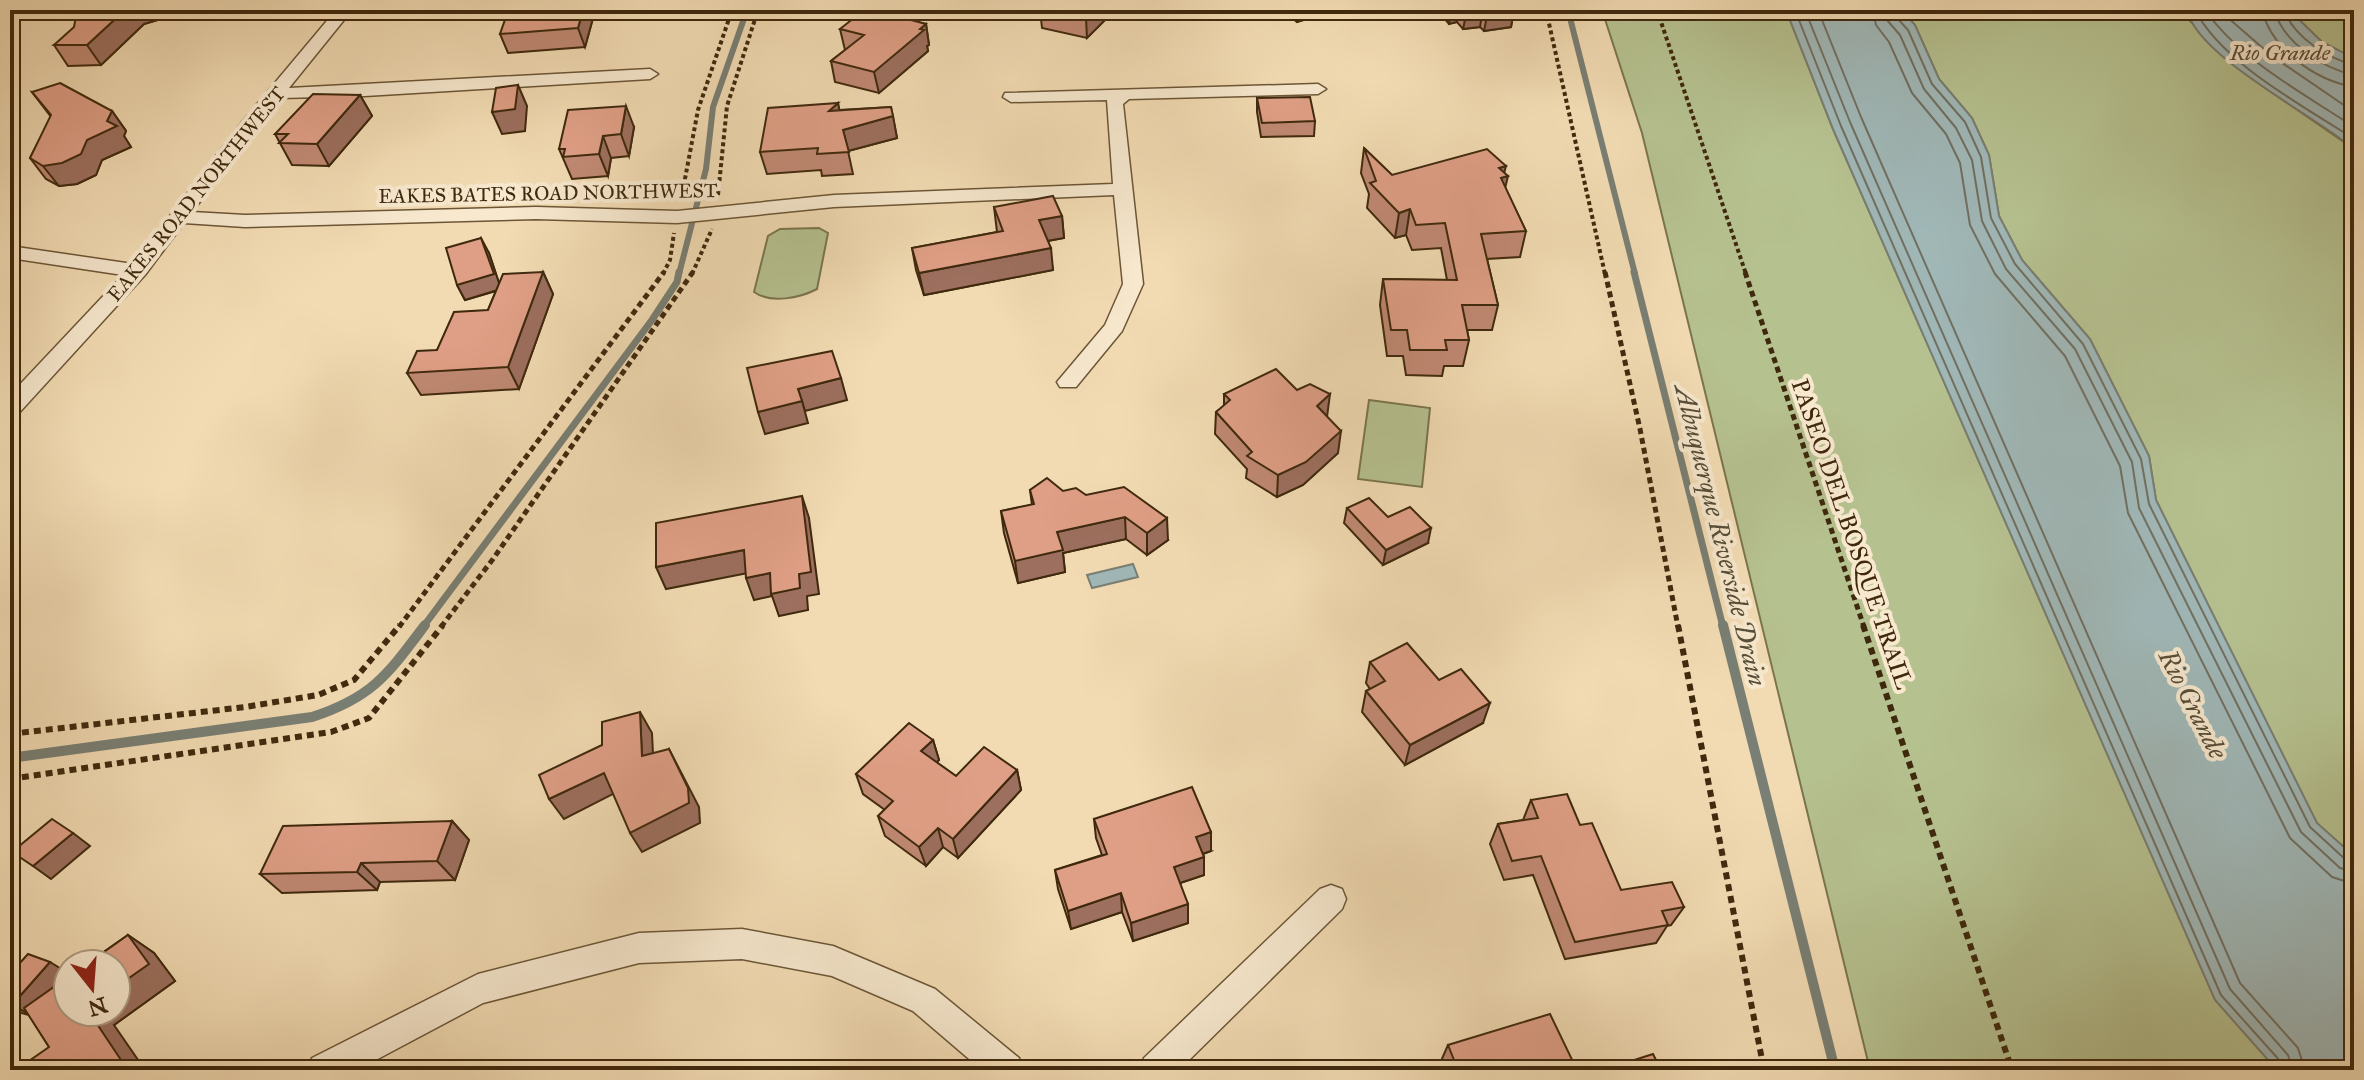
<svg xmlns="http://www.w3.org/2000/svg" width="2364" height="1080" font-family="'IM FELL Great Primer',serif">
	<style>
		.green { fill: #b6c190; stroke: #7a754e; stroke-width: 2 }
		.water { fill: #a0b8b8; stroke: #797f74; stroke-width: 2 }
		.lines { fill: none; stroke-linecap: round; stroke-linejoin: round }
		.shore { stroke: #707062; stroke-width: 2 }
		.stream-far2 { stroke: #797f74; stroke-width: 6 }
		.stream-far1 { stroke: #797f74; stroke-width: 7 }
		.stream { stroke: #797f74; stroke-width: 10 }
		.minor-casing { stroke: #6c5636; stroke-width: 3 }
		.path-far2 { stroke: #3f290d; stroke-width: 4; stroke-dasharray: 4 3; stroke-linecap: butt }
		.path-far1 { stroke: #3f290d; stroke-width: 5; stroke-dasharray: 6 4; stroke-linecap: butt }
		.path { stroke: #3f290d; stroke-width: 6; stroke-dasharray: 7 5; stroke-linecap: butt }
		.minor { fill: #f7e8ce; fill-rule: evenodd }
		.wall { fill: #c08973; stroke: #3f290d; stroke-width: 2 }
		.shaded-wall { fill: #9c6f5e; stroke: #3f290d; stroke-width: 2 }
		.building { fill: #df9f86; stroke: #3f290d; stroke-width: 2 }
		.labels { text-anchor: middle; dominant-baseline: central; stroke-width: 8; stroke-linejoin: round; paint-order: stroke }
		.far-street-label { font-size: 20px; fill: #3f290d; stroke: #f7e8ce }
		.far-water-label { font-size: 22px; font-style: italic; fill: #574d38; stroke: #f7e8ce }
		.street-label { font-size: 24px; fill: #3f290d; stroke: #f7e8ce }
		.water-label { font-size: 26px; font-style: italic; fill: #574d38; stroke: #f7e8ce }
	</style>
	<rect width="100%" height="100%" fill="#f2dbb3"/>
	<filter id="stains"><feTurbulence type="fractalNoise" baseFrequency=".0025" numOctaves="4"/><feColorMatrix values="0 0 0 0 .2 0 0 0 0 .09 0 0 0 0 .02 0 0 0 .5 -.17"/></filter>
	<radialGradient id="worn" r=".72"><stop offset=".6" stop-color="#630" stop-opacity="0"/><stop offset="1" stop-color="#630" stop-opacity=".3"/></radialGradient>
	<g class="green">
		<path d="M1602,10H1786L1833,129L2215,999L2277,1070H1870L1642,133Z"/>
		<path d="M1901,10H2187L2189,20L2254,80L2354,149V856L2317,824L2156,500L2149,456L2090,339L2022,260L1999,216L1989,155L1972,118L1939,79L1915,25Z"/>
		<path d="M2289,10H2354V59L2322,42Z"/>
		<path d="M819,228L828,233L817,289C800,298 771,304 754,292L768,236L780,229Z"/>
		<path d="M1369,400L1430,408L1422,487L1358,479Z"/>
	</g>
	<g class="water">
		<path d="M1786,10H1901L1915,25L1939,79L1972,118L1989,155L1999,216L2022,260L2090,339L2149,456L2156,500L2317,823L2354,856V1070H2277L2215,1000L1833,129Z"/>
		<path d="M2187,10H2289L2322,42L2354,58V149C2316,116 2197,57 2187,10Z"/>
		<path d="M1133,564L1138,577L1092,588L1087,575Z"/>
	</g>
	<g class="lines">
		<g class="shore">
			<path d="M1795,10L1841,126L2221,995L2281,1062L2283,1070"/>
			<path d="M1805,10L1850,122L2230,989L2288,1055L2293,1070"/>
			<path d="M1818,10L1861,117L2240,983L2298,1048L2305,1070"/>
			<path d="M1873,10L1876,25L1889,42L1912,93L1946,134L1960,163L1970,225L1995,274L2065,356L2120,466L2128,513L2290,838L2332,877L2354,884"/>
			<path d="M1885,10L1887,20L1900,35L1924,89L1956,128L1972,160L1982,221L2006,269L2075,349L2132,462L2139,508L2301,832L2340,868L2354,872"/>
			<path d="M1896,10L1897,18L1908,30L1932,84L1965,122L1981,157L1991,218L2015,264L2083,344L2141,459L2149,504L2310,827L2346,860L2354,862"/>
			<path d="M2195,10C2223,64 2304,106 2354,139"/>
			<path d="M2205,10C2241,61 2303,93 2354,127"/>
			<path d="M2219,10L2272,56L2354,112"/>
			<path d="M2262,10C2272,50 2315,80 2354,87"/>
			<path d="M2274,10C2284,43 2322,68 2354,75"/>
			<path d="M2284,10C2294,37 2327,58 2354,65"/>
		</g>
		<g class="stream-far2">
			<path d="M1568,10L1635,274"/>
			<path d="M679,274L706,169L713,107L747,10"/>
		</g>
		<g class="stream-far1">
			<path d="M1634,272L1723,627"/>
			<path d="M423,627L652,320L677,282L679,272"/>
		</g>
		<g class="stream">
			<path d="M1723,625L1835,1070"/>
			<path d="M10,758L312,717C373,697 388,674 425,625"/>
		</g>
		<defs>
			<g id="minor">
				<path d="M336,10H352L289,88L650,69L658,74L650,79L365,96L280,98L192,212L245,215L536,207L677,211L834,195L1113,184L1107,100L1011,102L1003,97L1005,93L1318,84L1326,89L1318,94L1129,99L1123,104L1143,284L1122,331L1076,387H1060L1057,382L1105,325L1123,284L1114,195L834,207L677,223L536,219L245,227L184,223L145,275L18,414L10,417V395L123,275L10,258V246L133,264L243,121Z"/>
				<path d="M1331,885L1342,889L1346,899L1342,909L1179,1070H1140L1144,1058L1320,889Z"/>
				<path d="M742,929L833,946L935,989L1019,1058L1023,1070H982L913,1011L832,976L742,959L639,963L483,1003L357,1070H308L312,1058L478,974L639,933Z"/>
			</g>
		</defs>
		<use href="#minor" class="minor-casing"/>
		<g class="path-far2">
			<path d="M1546,10L1605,274"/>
			<path d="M1657,10L1746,274"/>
			<path d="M718,195L727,106L758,10"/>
			<path d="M681,200L698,110L732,10"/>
			<path d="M663,274L670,260L674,233"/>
			<path d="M692,274L712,229"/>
		</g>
		<g class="path-far1">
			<path d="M1605,272L1640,429L1678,627"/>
			<path d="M1745,272L1864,627"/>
			<path d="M399,627L664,272"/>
			<path d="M441,627L493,559L693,272"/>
		</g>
		<g class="path">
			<path d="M1678,625L1764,1070"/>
			<path d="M1863,625L2012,1070"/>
			<path d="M10,734L245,707L318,695L354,680L400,625"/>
			<path d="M10,779L331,732L369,718L443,625"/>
		</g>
		<use href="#minor" class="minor"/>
	</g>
	<g class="wall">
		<path d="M1040,10H1115L1087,38L1042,28Z"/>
		<path d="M1237,10H1315L1314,17L1297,22L1285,13L1244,15Z"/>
		<path d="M1437,10H1514L1511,27L1484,31L1480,27L1463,29L1457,22L1449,24Z"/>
		<path d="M595,11L585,47L508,53L500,34L523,13Z"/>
		<path d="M917,15L918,22L926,24L929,45L927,46L928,51L879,93L835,82L831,61L845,50L840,29Z"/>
		<path d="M168,17L144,24L101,65L68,66L54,45Z"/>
		<path d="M32,92L112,111L126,131L124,136L131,147L102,160L96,175L77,184L59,186L46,179L30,158L51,117Z"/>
		<path d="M360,95L372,116L329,166L292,165L275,134Z"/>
		<path d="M1257,98L1315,121L1314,136L1261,137L1257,112Z"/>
		<path d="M838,103L839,110L891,107L897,138L848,151L853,174L822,176L821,170L767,174L760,152Z"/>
		<path d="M634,127L629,156L611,158L608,176L572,179L559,149Z"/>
		<path d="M1364,148L1392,175L1504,173L1505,188L1526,231L1520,257L1487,259L1498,305L1492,330H1467L1469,340L1463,366H1444L1442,376L1406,375L1403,356H1387L1380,305L1383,279L1447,280L1441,248L1412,250L1406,235L1395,238L1367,208L1369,194L1361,173Z"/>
		<path d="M994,207L1062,216L1064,238L1048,241L1053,270L924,295L916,270L912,248L997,232Z"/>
		<path d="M489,253L499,283L543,272L553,294L519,389L421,395L407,373L488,310L496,291L465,300L457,285Z"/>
		<path d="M1297,390L1327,417L1338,453L1303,485L1277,497L1246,478L1247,469L1215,434L1216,412L1224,406V394Z"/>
		<path d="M1030,490L1063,491L1086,495L1168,540L1147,555L1126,539L1063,553L1065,572L1018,583L1004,533L1001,511L1032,505Z"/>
		<path d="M1347,508L1388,517L1428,543L1383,565L1344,523Z"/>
		<path d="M1370,662L1439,680L1483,723L1405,765L1362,712L1366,691L1370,689L1366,683Z"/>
		<path d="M933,740L939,760L936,762L956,776L1017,770L1021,790L958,858L943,847L926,866L885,836L878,816L885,810L863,794L856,774Z"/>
		<path d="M1531,800L1580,825L1621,890L1684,907L1671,925L1667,926L1656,943L1565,959L1533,875L1504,880L1490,844L1498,824L1523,820Z"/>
		<path d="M1094,819L1211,851L1203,854L1204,857V875L1180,883L1188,923L1133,941L1122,912L1071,929L1058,889L1055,870L1102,855L1096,838Z"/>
		<path d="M452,821L469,840L455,880L380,882L377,890L282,893L260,874Z"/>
		<path d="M128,935L154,953L175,981L114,1025L49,1047L29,1015L10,1010V974L62,981Z"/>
		<path d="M1448,1045L1577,1070H1445L1441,1061Z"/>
	</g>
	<g class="shaded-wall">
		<path d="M125,10H173L168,17L144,24L101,65L87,45Z"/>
		<path d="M583,10L595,11L585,47L578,28Z"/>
		<path d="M1094,10H1115L1087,38L1086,18Z"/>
		<path d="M1298,10H1315L1314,17L1297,22Z"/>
		<path d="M1451,10H1459L1457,22L1449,24Z"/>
		<path d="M1467,10H1483L1480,27L1463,29Z"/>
		<path d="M1488,10H1514L1511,27L1484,31Z"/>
		<path d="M917,15L920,34V29L926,24L929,45L927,46L928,51L879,93L874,72L911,20Z"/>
		<path d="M518,85L527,106L525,131L502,134L492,112Z"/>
		<path d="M360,95L372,116L329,166L317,144Z"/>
		<path d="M838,103L842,125L829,111Z"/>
		<path d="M626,106L634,127L629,156L621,134Z"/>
		<path d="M112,111L126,131L124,136L131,147L102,160L96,175L77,184L59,186L43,166L107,121Z"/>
		<path d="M893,116L897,138L848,151L843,130Z"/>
		<path d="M603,136L611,158L608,176L599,154Z"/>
		<path d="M1506,166L1503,177L1508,176L1502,201L1499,168Z"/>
		<path d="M1410,209L1406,235L1395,238L1399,213Z"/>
		<path d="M1062,216L1064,238L1041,242L1039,220Z"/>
		<path d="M481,238L489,253L501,289L465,300L457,285Z"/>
		<path d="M1051,248L1053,270L924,295L919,273Z"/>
		<path d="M543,272L553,294L519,389L508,367Z"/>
		<path d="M841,378L847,400L805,411L798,389Z"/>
		<path d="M1330,394L1327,417L1317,406Z"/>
		<path d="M802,401L808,423L765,434L758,412Z"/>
		<path d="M1341,431L1338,453L1303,485L1277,497L1278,475Z"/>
		<path d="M802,496L809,518L819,594L807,596L808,610L779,616L772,596L754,600L746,578L770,573L799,574Z"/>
		<path d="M1125,517L1126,539L1063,553L1065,572L1018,583L1015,561L1057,532Z"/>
		<path d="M1167,518L1168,540L1147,555V533Z"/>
		<path d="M1431,528L1428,543L1383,565L1386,550Z"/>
		<path d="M744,550L753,572L666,589L656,567Z"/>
		<path d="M1490,703L1483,723L1405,765L1410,745Z"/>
		<path d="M640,712L652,733L654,776L642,756Z"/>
		<path d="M933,740L939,760L927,771L921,751Z"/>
		<path d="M669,749L699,807L700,823L642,852L630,833Z"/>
		<path d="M1017,770L1021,790L958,858L953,839Z"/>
		<path d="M604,773L617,792L564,819L549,799Z"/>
		<path d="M452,821L469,840L455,880L437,861Z"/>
		<path d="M10,825L15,829L10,842Z"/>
		<path d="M938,828L943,847L926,866L919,847Z"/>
		<path d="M1211,832V851L1196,856V837Z"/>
		<path d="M73,833L90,846L51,879L33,866Z"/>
		<path d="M1204,857V875L1174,885V867Z"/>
		<path d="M361,863L380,882L377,890L357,872Z"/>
		<path d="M1121,893L1122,912L1071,929L1068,911Z"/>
		<path d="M1188,904V923L1133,941L1131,923Z"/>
		<path d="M128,935L154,953L175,981L114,1025L145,1070H114L89,1012H116V987Z"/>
		<path d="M50,962L68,973V974L32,1016L12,1005Z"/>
	</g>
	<g class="building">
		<path d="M82,10H125L87,45H54L74,27L77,11Z"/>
		<path d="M524,10H583L578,28L500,34L507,14L523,13Z"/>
		<path d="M864,10L884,14L890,10H894L917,15L911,20L926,24L920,29L924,30L874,72L831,61L864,35L840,29Z"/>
		<path d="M1051,10H1094L1086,18Z"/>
		<path d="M60,83L112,111L107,121L117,126L87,140L81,154L62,163L43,166L30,158L51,115L32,92Z"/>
		<path d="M518,85L515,109L492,112L496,88Z"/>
		<path d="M313,94L360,95L317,144L279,143L288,134H275Z"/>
		<path d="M1310,97L1315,121L1262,123L1257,98Z"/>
		<path d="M838,103L829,111L891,107L893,116L843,130L849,152L817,154L818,148L760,152L768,108Z"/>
		<path d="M626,106L621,134L603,136L599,154L563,157L565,149H559L568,110Z"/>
		<path d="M1364,148L1392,175L1487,149L1506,166L1499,168L1508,176L1501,178L1526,231L1481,234L1498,305H1462L1469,340H1445L1447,350H1410L1407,330H1391L1383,279L1457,280L1445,223L1416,225L1410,209L1399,213L1370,183L1376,181Z"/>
		<path d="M1053,196L1062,216L1039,220L1051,248L919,273L912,248L1003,231L994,207Z"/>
		<path d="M481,238L494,274L457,285L446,248Z"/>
		<path d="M543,272L508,367L407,373L417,351L437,350L454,312L488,310L503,274Z"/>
		<path d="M832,351L841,378L798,389L802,401L758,412L747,368Z"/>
		<path d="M1276,369L1297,390L1310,384L1330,394L1317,406L1341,431L1306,462L1278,475L1247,456L1252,452L1216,412L1230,400L1224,394Z"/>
		<path d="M1047,478L1063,491L1076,488L1086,495L1124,487L1167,518L1147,533L1125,517L1057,532L1063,550L1015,561L1001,511L1034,504L1030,490Z"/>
		<path d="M802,496L811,572L799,574L800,588L771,594L770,573L746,578L744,550L656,567V523Z"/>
		<path d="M1369,498L1388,517L1410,507L1431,528L1386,550L1347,508Z"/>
		<path d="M1407,643L1439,680L1461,669L1490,703L1410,745L1366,691L1385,681L1370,662Z"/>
		<path d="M640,712L642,756L669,749L688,788L689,803L630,833L604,773L549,799L539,775L602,745V722Z"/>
		<path d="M909,723L933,740L921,751L956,776L984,747L1017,770L953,839L938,828L919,847L878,816L893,801L856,774Z"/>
		<path d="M1192,787L1211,832L1196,837L1204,857L1174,867L1188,904L1131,923L1121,893L1068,911L1055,870L1107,854L1094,819Z"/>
		<path d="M1567,794L1580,825L1592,823L1621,890L1672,882L1684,907L1662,911L1668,925L1575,942L1541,856L1512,861L1498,824L1538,818L1531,800Z"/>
		<path d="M52,819L73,833L33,866L12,852Z"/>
		<path d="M452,821L437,861L361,863L357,872L260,874L283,826Z"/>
		<path d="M128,935L149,964L116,987V964H87Z"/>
		<path d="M28,954L50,962L12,1005L10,1004V974Z"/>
		<path d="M68,977V1012H89L123,1063L114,1070H16L49,1047L24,1008Z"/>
		<path d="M1550,1014L1577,1070H1458L1448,1045Z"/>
		<path d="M1653,1054L1661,1070H1603Z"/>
	</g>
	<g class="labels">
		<g class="far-street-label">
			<text transform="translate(548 193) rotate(-1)">EAKES BATES ROAD NORTHWEST</text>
			<text transform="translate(196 194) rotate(-51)">EAKES ROAD NORTHWEST</text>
		</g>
		<g class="far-water-label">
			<text x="2280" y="52">Rio Grande</text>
		</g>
		<g class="street-label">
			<text transform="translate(1852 534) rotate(71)">PASEO DEL BOSQUE TRAIL</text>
		</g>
		<g class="water-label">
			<text transform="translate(1721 535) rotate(76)">Albuquerque Riverside Drain</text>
			<text transform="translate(2193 704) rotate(63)">Rio Grande</text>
		</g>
	</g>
	<rect width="2364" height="1080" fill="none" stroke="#f2dbb3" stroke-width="40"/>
	<rect x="12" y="12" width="2340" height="1056" fill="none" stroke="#3f290d" stroke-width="4"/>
	<rect x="20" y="20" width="2324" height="1040" fill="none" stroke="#3f290d" stroke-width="2"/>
	<g transform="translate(92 988) rotate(163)"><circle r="38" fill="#f7e8ce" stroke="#ad9c81" stroke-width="2"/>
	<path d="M0-6L14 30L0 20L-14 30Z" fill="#8f2418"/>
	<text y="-12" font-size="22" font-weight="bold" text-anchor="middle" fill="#3f290d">N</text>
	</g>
	<rect width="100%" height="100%" filter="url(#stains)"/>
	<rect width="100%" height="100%" fill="url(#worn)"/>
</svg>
